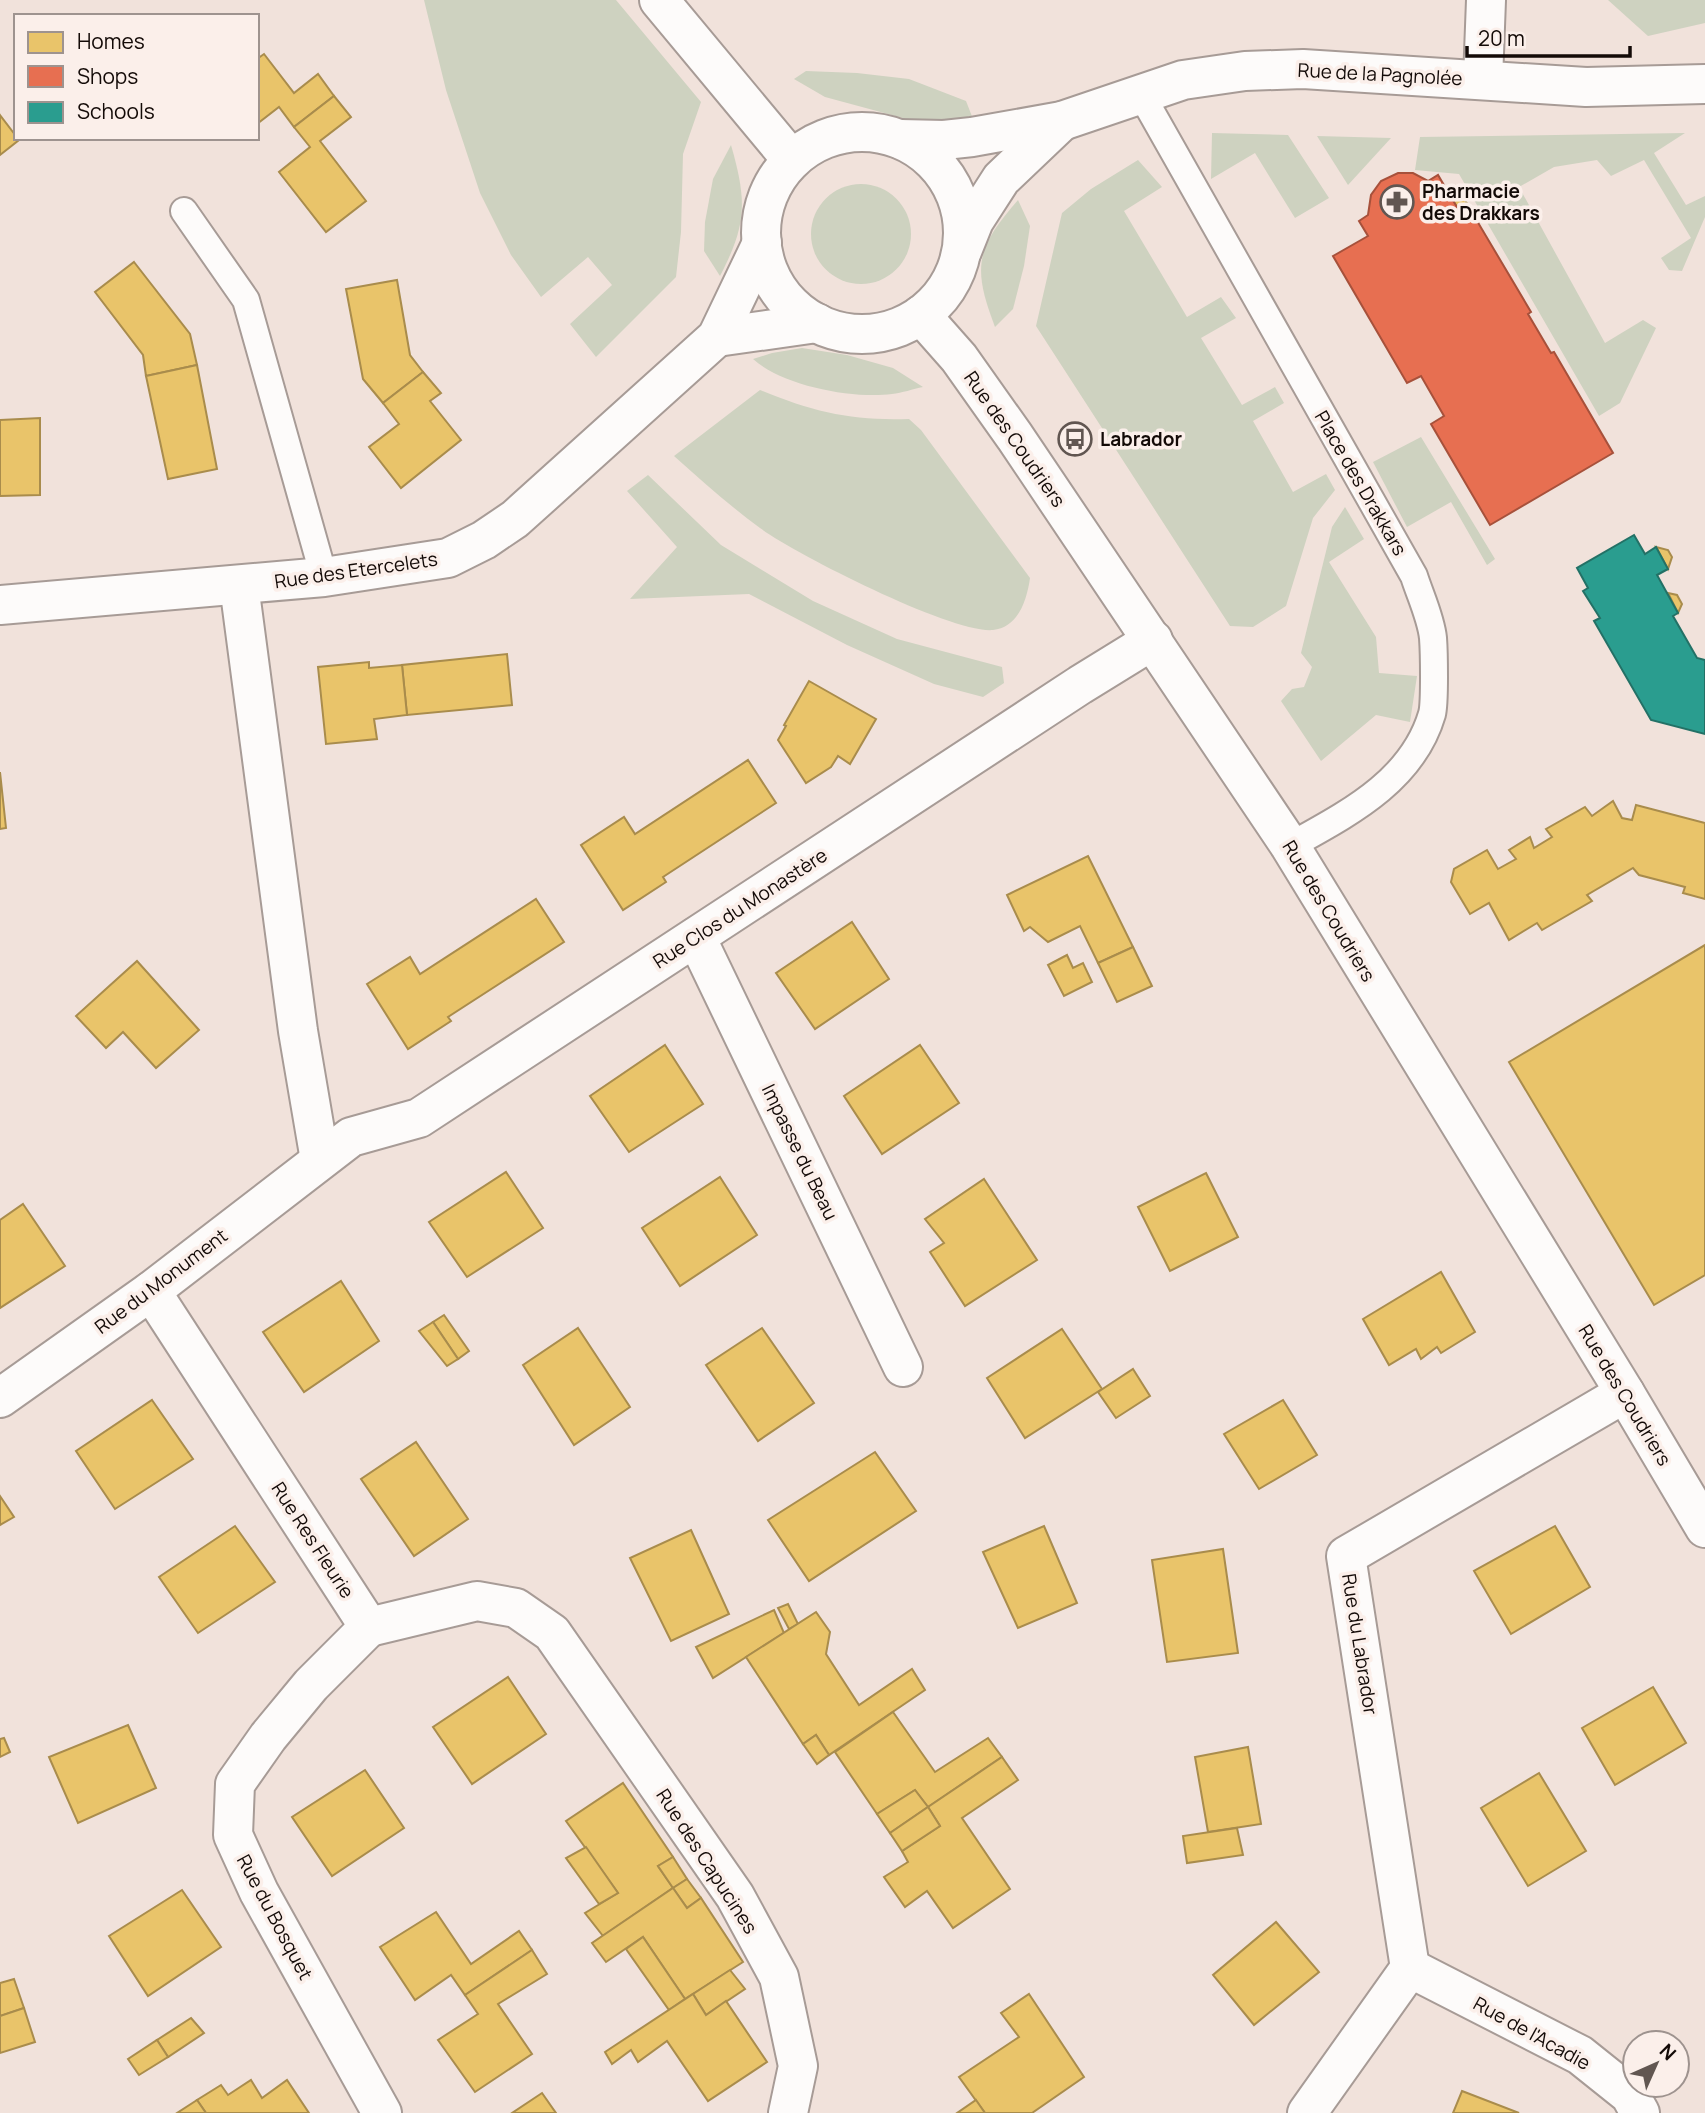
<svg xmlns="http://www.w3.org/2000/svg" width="1705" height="2113" font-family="Manrope,sans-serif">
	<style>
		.green { fill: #ced2c0 }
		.homes { fill: #e9c46a; stroke: #a98c4c; stroke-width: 2 }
		.shops { fill: #e76f51; stroke: #a7513b; stroke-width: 2 }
		.schools { fill: #2a9d8f; stroke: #237166; stroke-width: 2 }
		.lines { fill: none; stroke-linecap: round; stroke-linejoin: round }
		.lane-casing { stroke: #a79b96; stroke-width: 30 }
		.street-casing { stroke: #a79b96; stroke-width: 42 }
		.secondary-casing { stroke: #a79b96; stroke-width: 42 }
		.lane { stroke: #fdfbfa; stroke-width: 26 }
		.street { stroke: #fdfbfa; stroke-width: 38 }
		.secondary { stroke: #fdfbfa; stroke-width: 38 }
		.labels { text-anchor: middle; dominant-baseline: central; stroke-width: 7; stroke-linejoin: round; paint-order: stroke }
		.street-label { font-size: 19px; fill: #130a07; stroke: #fbefea }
		.poi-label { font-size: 19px; font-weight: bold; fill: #130a07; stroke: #fbefea; text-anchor: start }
	</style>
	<rect width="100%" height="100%" fill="#f1e2db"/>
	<g class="green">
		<path d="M424,0H616L701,102L683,154L681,232L676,277L596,357L570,324L612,285L588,257L541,297L511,255L480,193L446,90Z"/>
		<path d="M1608,0H1705V23L1648,36Z"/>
		<path d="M806,71L857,73L909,79L966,101L973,119L925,124L825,97L794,79Z"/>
		<path d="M1212,133L1288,135L1329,198L1295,218L1255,153L1211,179Z"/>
		<path d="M1685,133L1654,153L1686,205L1705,196V217L1682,271L1669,270L1661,258L1691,238L1644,160L1611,176L1597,160L1554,167L1519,187L1605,343L1643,320L1656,328L1620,403L1599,416L1459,174L1415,170L1420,137Z"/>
		<path d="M1317,136L1391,138L1348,185Z"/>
		<path d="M731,145C747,201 747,224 720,276L704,251L705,222L713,179Z"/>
		<path d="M1138,160L1162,187L1124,211L1187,317L1221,297L1236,318L1201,338L1242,405L1275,387L1284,403L1253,421L1293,492L1326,474L1335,490L1313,518L1286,606L1253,627L1230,626L1036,326L1062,213L1091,189Z"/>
		<circle cx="861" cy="234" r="50"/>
		<path d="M1018,200L1030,226L1024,266L1013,309L995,327C972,267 976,248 1018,200Z"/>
		<path d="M802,348L847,355L893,368L923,387C913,389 902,393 892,394C852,399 783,386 753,359L772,353Z"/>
		<path d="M760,390C813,412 852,421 909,419L921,430L1030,578C1027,599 1019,627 993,630C953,634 795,554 760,528C730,506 702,481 674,456Z"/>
		<path d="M1421,437L1495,559L1487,565L1451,502L1407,527L1373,462Z"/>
		<path d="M648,475L721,545L813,601L897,639L1002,667L1004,683L983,697L934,684L847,645L749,594L630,599L677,547L627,491Z"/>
		<path d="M1345,507L1364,539L1329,562L1376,637L1379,673L1417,676L1410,722L1376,715L1321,761L1281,701L1292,689L1304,687L1312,667L1301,653L1332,527Z"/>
	</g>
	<g class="homes">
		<path d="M264,54L294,93L318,74L334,96L294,127L279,107L257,124V59Z"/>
		<path d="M334,96L351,117L320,141L366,201L326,232L279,172L310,147L294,127Z"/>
		<path d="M0,115L19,140L0,155Z"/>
		<path d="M1457,185L1470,209L1461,214L1447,190Z"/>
		<path d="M134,262L190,334L197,365L146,376L143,355L95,292Z"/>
		<path d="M397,280L410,355L423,372L383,403L363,379L346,289Z"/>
		<path d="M197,365L217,469L168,479L146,376Z"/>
		<path d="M423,372L441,393L430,401L461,440L401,488L369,447L399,424L383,403Z"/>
		<path d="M40,418V495L0,496V420Z"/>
		<path d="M1656,547L1668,550L1672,557L1668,569Z"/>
		<path d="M1668,593L1677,595L1682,604L1678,613Z"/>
		<path d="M507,654L512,705L407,715L402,665Z"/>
		<path d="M369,662V668L402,665L407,715L374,719L377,739L326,744L318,667Z"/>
		<path d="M809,681L876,719L850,764L838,756L831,767L806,783L778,740L786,726L784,725Z"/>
		<path d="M748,760L776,803L663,877L666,882L623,910L581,845L624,817L635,834Z"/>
		<path d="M0,772L6,828L0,829Z"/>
		<path d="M1613,801L1622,818L1632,820L1636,805L1705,823V899L1683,893L1685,887L1639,875L1633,868L1587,895L1592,901L1542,930L1537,923L1509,940L1489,903L1470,914L1451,882L1454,869L1487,850L1498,869L1516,859L1509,850L1530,837L1534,848L1552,837L1546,829L1585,807L1592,816Z"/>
		<path d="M1088,856L1133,947L1098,963L1080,926L1048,942L1030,927L1024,931L1007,895Z"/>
		<path d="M536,899L564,942L448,1017L451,1021L408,1049L367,984L410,957L420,974Z"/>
		<path d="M852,922L889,979L815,1029L776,973Z"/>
		<path d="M1705,945V1275L1654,1305L1509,1062Z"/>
		<path d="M1133,947L1152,986L1117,1002L1098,963Z"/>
		<path d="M1067,955L1073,968L1083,963L1092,982L1064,996L1048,965Z"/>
		<path d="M137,961L199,1030L156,1068L123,1032L106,1048L76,1016Z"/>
		<path d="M665,1045L703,1104L629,1152L590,1096Z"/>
		<path d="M920,1045L959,1103L882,1154L844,1096Z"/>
		<path d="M506,1172L543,1228L467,1277L429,1222Z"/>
		<path d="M1206,1173L1238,1237L1170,1271L1138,1207Z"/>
		<path d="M720,1177L757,1235L680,1286L642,1228Z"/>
		<path d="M984,1179L1037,1260L965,1306L930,1252L944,1243L925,1219Z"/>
		<path d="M23,1204L65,1266L0,1308V1220Z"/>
		<path d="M1441,1272L1475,1332L1441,1353L1437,1347L1421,1359L1416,1349L1389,1365L1363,1319Z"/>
		<path d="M341,1281L379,1341L304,1392L263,1332Z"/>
		<path d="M444,1315L469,1351L458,1359L433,1322Z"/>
		<path d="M433,1322L458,1359L447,1366L419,1331Z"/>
		<path d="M578,1328L630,1407L574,1445L523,1365Z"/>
		<path d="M762,1328L814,1403L758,1441L706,1365Z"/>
		<path d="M1062,1329L1102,1389L1025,1438L987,1378Z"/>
		<path d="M1133,1369L1150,1396L1116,1418L1098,1392Z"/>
		<path d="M152,1400L193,1459L115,1509L76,1451Z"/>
		<path d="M1283,1400L1317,1455L1259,1489L1224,1434Z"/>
		<path d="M416,1442L468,1519L414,1556L361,1479Z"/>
		<path d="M875,1452L916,1511L809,1581L768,1520Z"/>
		<path d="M0,1496L14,1517L0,1525Z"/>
		<path d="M235,1526L275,1582L198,1633L159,1577Z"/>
		<path d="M1044,1526L1077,1603L1018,1628L983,1552Z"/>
		<path d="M1555,1526L1590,1587L1511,1634L1474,1571Z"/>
		<path d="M691,1530L729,1614L671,1641L630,1558Z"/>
		<path d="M1223,1549L1238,1653L1167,1662L1152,1560Z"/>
		<path d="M788,1604L798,1624L789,1629L778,1608Z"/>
		<path d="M774,1610L784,1633L713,1678L696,1647Z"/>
		<path d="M816,1612L830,1632L826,1654L859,1705L912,1669L925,1690L829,1755L816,1735L803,1744L746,1657Z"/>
		<path d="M508,1677L546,1734L472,1784L433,1727Z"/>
		<path d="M1653,1687L1686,1743L1615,1785L1582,1728Z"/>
		<path d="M893,1712L935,1772L988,1738L1002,1757L928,1807L915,1790L877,1814L835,1752Z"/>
		<path d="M128,1725L156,1788L78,1823L49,1757Z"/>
		<path d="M816,1735L829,1755L817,1764L803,1744Z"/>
		<path d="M4,1738L10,1752L0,1757V1739Z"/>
		<path d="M1248,1747L1261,1824L1208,1832L1195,1757Z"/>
		<path d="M1002,1757L1018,1780L962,1818L1010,1889L953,1928L927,1891L905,1907L884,1877L908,1862L902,1851L940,1826L928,1807Z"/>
		<path d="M365,1770L404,1828L332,1876L292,1817Z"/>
		<path d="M1539,1773L1586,1851L1528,1886L1481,1808Z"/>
		<path d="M623,1783L673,1857L658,1866L673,1888L603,1936L585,1913L618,1893L566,1821Z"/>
		<path d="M915,1790L928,1807L890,1833L877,1814Z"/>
		<path d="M928,1807L940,1826L902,1851L890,1833Z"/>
		<path d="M1237,1828L1243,1855L1187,1863L1183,1836Z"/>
		<path d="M586,1847L618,1893L599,1904L566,1858Z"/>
		<path d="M673,1857L687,1879L673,1888L658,1866Z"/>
		<path d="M687,1879L701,1898L687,1908L673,1888Z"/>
		<path d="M673,1888L687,1908L701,1898L743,1962L685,1999L643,1937L606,1962L592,1943Z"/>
		<path d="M182,1890L221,1947L148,1996L109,1936Z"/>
		<path d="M436,1912L471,1964L519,1931L532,1950L465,1995L451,1975L415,2000L380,1947Z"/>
		<path d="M1276,1922L1319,1972L1254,2025L1213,1975Z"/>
		<path d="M643,1937L685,1999L669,2010L626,1949Z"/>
		<path d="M532,1950L547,1974L498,2004L532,2054L475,2092L438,2040L478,2014L465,1995Z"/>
		<path d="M730,1970L745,1989L706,2015L693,1994Z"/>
		<path d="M14,1979L24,2008L0,2016V1983Z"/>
		<path d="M693,1994L706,2015L726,2001L767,2062L708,2101L667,2041L638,2062L631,2050L612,2064L605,2052Z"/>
		<path d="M1029,1994L1084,2077L1032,2113H985L959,2077L1019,2037L1001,2013Z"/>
		<path d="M24,2008L35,2042L0,2053V2016Z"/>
		<path d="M191,2018L204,2033L168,2057L157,2040Z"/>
		<path d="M157,2040L168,2057L139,2075L128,2059Z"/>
		<path d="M251,2080L262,2098L287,2080L309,2113H206L197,2100L221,2085L228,2095Z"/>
		<path d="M1462,2091L1519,2113H1453Z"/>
		<path d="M542,2093L556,2113H512Z"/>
		<path d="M197,2100L206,2113H177Z"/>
		<path d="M976,2100L985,2113H957Z"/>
	</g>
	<path class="shops" d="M1398,173H1413L1428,181L1438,175L1461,214L1470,209L1531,312L1528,314L1551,353L1554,352L1613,453L1490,525L1431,424L1444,416L1421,376L1407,383L1333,256L1368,236L1359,221L1368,215L1371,195L1381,181Z"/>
	<path class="schools" d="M1634,535L1645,554L1656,547L1668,569L1657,575L1678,613L1673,616L1697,658L1705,660V734L1651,720L1594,621L1600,618L1583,591L1588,588L1577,568Z"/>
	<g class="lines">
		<defs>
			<g id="lane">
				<path d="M1141,94L1414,576C1420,595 1431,618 1433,638C1434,651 1435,703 1432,714C1412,782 1347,814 1290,846"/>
				<path d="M184,211L246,300L324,577"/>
			</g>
			<g id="street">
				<path d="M659,0L792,160"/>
				<path d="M1483,80L1486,0"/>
				<path d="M900,139L944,140L972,137L1062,121L1183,80L1245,71L1303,69L1586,87L1705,84"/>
				<path d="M962,251L974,221L1001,179L1062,121"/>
				<path d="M239,585L298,1031L320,1160"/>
				<path d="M696,937L903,1367"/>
				<path d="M151,1291L369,1627L477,1601L516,1608L552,1633L735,1896L779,1977L798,2066L788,2113"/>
				<path d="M0,1398L151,1291L351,1137L419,1118L1080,685L1153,640"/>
				<path d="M369,1627L311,1685L268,1737L235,1784L233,1835L259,1892L382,2113"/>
				<path d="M1410,1968L1346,1556L1625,1393"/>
				<path d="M1410,1968L1580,2055L1630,2095L1640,2113"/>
				<path d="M1307,2113L1410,1968"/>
			</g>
			<g id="secondary">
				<circle cx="862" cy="233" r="101"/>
				<path d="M921,315L959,358L1015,437L1290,846L1625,1393L1705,1528"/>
				<path d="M717,337L817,323"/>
				<path d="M0,605L324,577L448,558L484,540L515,519L717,337L762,243"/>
			</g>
		</defs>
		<use href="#lane" class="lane-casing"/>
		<use href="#street" class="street-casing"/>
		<use href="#secondary" class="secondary-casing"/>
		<use href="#lane" class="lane"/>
		<use href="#street" class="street"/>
		<use href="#secondary" class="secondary"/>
	</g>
	<defs>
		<symbol id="pharmacy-ring" viewBox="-11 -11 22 22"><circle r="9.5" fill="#fbefea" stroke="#615651" stroke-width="1.5"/><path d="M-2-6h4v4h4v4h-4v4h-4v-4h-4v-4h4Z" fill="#615651"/></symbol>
		<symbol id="bus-ring" viewBox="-11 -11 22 22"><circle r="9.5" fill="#fbefea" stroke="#615651" stroke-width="1.5"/><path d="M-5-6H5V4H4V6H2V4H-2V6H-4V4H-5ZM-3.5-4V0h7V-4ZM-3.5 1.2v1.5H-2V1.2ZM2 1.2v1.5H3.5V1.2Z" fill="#615651"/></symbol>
	</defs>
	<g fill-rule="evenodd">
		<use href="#pharmacy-ring" x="1378" y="183" width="38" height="38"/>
		<use href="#bus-ring" x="1056" y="420" width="38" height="38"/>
	</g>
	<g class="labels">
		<g class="street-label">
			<text transform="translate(1380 74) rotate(3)">Rue de la Pagnolée</text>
			<text transform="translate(1015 439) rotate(55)">Rue des Coudriers</text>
			<text transform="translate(1361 483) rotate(60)">Place des Drakkars</text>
			<text transform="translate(356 570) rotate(-8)">Rue des Etercelets</text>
			<text transform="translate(740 908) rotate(-33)">Rue Clos du Monastère</text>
			<text transform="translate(1329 911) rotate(59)">Rue des Coudriers</text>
			<text transform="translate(800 1152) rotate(64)">Impasse du Beau</text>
			<text transform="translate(161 1281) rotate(-37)">Rue du Monument</text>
			<text transform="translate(1625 1395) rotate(59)">Rue des Coudriers</text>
			<text transform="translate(313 1540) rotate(57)">Rue Res Fleurie</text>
			<text transform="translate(1360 1644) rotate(81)">Rue du Labrador</text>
			<text transform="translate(707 1861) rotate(57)">Rue des Capucines</text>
			<text transform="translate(275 1917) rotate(62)">Rue du Bosquet</text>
			<text transform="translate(1532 2033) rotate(29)">Rue de l'Acadie</text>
		</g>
		<g class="poi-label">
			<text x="1422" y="191">Pharmacie<tspan x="1422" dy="22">des Drakkars</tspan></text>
			<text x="1100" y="439">Labrador</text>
		</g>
	</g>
	<rect x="14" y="14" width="245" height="126" fill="#fbefea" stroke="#9e938f" stroke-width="2"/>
	<rect x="28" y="32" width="35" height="21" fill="#e9c46a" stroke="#9e938f" stroke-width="2"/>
	<text x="77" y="49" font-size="21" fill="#130a07">Homes</text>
	<rect x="28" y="66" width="35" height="21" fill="#e76f51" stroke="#9e938f" stroke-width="2"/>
	<text x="77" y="84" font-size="21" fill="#130a07">Shops</text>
	<rect x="28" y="102" width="35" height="21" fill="#2a9d8f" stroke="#9e938f" stroke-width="2"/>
	<text x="77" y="119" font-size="21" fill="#130a07">Schools</text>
	<g transform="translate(1656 2064) rotate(45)"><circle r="33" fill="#fbefea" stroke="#9e938f" stroke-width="2"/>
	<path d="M0-5L12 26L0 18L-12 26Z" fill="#615651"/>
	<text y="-10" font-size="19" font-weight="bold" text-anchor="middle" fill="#130a07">N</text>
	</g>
	<path d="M1467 46v10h163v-10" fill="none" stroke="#130a07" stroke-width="3.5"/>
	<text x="1478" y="46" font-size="21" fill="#130a07" stroke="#fbefea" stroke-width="5" paint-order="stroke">20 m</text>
</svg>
